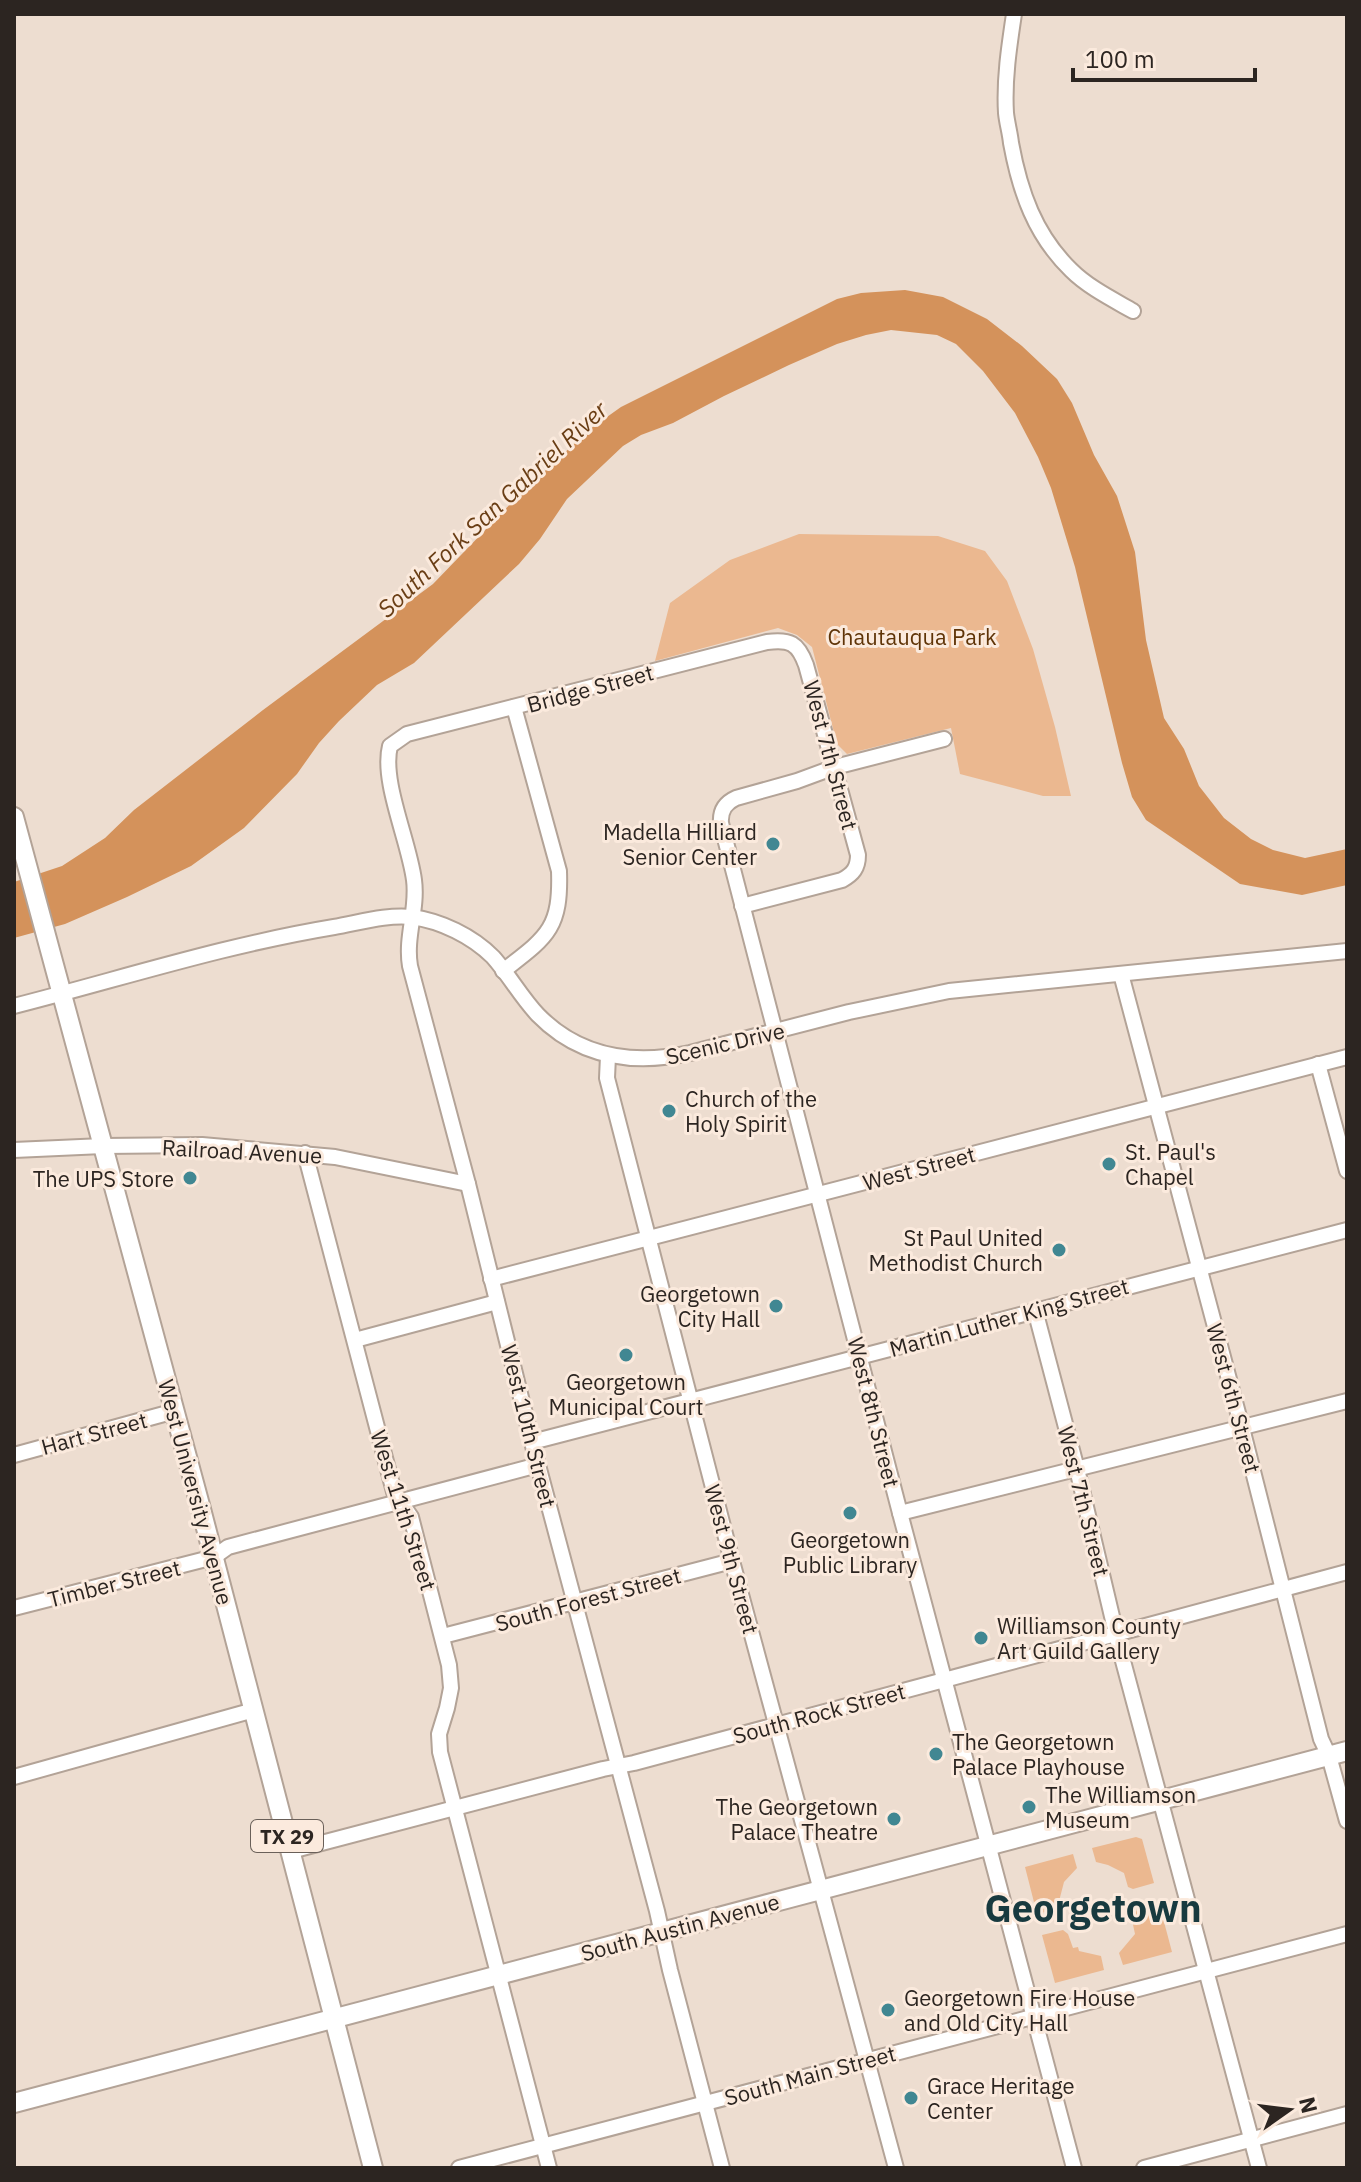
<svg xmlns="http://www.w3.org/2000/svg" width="1361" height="2182" font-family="'IBM Plex Sans',sans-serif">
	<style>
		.green { fill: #ebb890 }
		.water { fill: #d4925b }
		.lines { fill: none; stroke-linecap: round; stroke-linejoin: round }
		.minor-casing { stroke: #b3a397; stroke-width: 18 }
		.major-casing { stroke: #b3a397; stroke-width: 22 }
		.minor { stroke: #fff; stroke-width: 14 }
		.major { stroke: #fff; stroke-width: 18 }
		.poi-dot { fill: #418792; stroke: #fbeadd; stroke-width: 3 }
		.labels { text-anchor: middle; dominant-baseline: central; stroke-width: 6; stroke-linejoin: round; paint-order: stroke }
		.shield { fill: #fbeadd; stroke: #6a6059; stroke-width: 2 }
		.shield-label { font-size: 20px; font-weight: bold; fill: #2c2521 }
		.park-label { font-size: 22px; fill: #5f3407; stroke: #fbeadd }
		.street-label { font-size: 22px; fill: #2c2521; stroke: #fbeadd }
		.poi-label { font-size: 22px; fill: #2c2521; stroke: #fbeadd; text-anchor: start }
		.water-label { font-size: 24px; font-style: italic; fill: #6a3e15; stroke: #fbeadd }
		.town-label { font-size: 38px; font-weight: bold; fill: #183a3f; stroke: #fbeadd }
	</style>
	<rect width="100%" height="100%" fill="#edddd0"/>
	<g class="green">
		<path d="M799,534L938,536L985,551L1007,581L1033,649L1055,727L1071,796H1043L960,774L951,728L847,754L837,744L812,647L797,635L778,628L655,661L670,603L730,560Z"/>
		<path d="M1136,1837L1142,1839L1154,1883L1133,1889L1128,1887L1124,1873L1108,1865L1096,1862L1092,1848Z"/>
		<path d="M1073,1854L1077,1868L1064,1882L1057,1909L1037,1914L1025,1867Z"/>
		<path d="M1159,1903L1172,1952L1123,1965L1119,1953L1135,1934L1132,1920L1138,1908Z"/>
		<path d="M1063,1930L1068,1934L1073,1948L1078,1947L1079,1951L1101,1956L1104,1970L1055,1983L1042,1935Z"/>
	</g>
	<path class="water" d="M905,290L943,297L987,319L1022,346L1057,379L1072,403L1094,455L1117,496L1135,552L1146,640L1164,718L1184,749L1199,786L1224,818L1251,839L1273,850L1305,858L1347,849V885L1302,895L1240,884L1146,820L1132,797L1122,763L1075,567L1051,488L1038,457L1015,413L983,371L956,344L937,335L891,330L866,335L837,344L789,365L724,396L673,423L641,435L623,446L567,499L540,539L519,564L414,663L377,685L339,721L319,743L297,774L244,828L191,866L127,897L65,924L14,938V882L62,866L105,838L134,810L263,710L433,584L517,497L590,429L621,407L837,299L861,293Z"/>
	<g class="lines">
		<defs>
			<g id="minor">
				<path d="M1014,14C1009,47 1004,80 1006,113C1007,123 1010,133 1011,143C1020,192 1035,235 1071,270C1088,287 1112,299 1133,311"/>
				<path d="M944,739L835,767L797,781L736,798C725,803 720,811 721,823L900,1513L1074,2168"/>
				<path d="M503,971C547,937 561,929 559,871L514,707"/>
				<path d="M1121,974L1242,1428L1321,1739L1329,1756L1347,1821"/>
				<path d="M14,1006C120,979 225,945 334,927C358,923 387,914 412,917C441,921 472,936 493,957C509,975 521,997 538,1015C580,1058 634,1065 690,1053L849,1012L949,991L1347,951"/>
				<path d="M608,1056L607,1078L732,1561L896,2168"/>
				<path d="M1318,1064L1347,1171"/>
				<path d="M14,1150L103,1146L202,1145L335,1157L468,1184"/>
				<path d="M305,1153L394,1492L411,1517L449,1665L451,1688L447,1708L439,1734L440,1752L549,2168"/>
				<path d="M491,1279L1347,1057"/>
				<path d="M1035,1310L1077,1469L1119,1646L1259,2168"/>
				<path d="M355,1340L497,1302"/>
				<path d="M532,1442L1347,1230"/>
				<path d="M14,1455L175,1411"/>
				<path d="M900,1513L1347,1401"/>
				<path d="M14,1608L214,1557L228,1547L538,1465"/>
				<path d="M443,1636L732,1561"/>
				<path d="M14,1777L254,1710"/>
				<path d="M291,1851L603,1769L634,1763L1347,1572"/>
				<path d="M459,2168L1347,1934"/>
				<path d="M722,2168L670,1970L657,1911L534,1450L468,1184L410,966C405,937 418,909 414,880C409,841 381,781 390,746L407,734L767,642C790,639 798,643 806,665L858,855C858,868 853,874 842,880L742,906"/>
				<path d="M1144,2168L1347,2114"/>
			</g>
			<g id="major">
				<path d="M14,817L200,1505L373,2168"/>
				<path d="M14,2103L1347,1751"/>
			</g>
		</defs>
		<use href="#minor" class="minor-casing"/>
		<use href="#major" class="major-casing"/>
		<use href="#minor" class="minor"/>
		<use href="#major" class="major"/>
	</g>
	<g class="poi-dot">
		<circle cx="773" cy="844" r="8"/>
		<circle cx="669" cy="1111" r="8"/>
		<circle cx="1109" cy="1164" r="8"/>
		<circle cx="190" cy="1178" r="8"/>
		<circle cx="1059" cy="1250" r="8"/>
		<circle cx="776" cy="1306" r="8"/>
		<circle cx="626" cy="1355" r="8"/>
		<circle cx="850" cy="1513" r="8"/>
		<circle cx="981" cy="1638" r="8"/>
		<circle cx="936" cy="1754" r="8"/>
		<circle cx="1029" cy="1807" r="8"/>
		<circle cx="894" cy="1819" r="8"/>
		<circle cx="888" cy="2010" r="8"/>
		<circle cx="911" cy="2098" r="8"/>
	</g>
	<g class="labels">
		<rect class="shield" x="251" y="1820" width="72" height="32" rx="6"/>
		<g class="shield-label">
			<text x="287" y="1836">TX 29</text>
		</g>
		<g class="park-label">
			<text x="912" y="636">Chautauqua Park</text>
		</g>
		<g class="street-label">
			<text transform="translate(590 688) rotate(-15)">Bridge Street</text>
			<text transform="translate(831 755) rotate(75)">West 7th Street</text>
			<text transform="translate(725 1043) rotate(-13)">Scenic Drive</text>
			<text transform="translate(242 1151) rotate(3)">Railroad Avenue</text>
			<text transform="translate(919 1168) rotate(-15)">West Street</text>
			<text transform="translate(1009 1317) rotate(-15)">Martin Luther King Street</text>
			<text transform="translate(1234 1398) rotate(75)">West 6th Street</text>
			<text transform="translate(874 1412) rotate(76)">West 8th Street</text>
			<text transform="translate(529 1426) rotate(76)">West 10th Street</text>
			<text transform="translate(94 1433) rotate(-15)">Hart Street</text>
			<text transform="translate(196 1492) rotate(75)">West University Avenue</text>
			<text transform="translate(1084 1501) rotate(76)">West 7th Street</text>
			<text transform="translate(404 1510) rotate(72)">West 11th Street</text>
			<text transform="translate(732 1559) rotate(75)">West 9th Street</text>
			<text transform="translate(114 1583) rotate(-14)">Timber Street</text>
			<text transform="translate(588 1599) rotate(-15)">South Forest Street</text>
			<text transform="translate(819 1713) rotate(-15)">South Rock Street</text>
			<text transform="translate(680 1927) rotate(-15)">South Austin Avenue</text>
			<text transform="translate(810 2075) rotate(-15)">South Main Street</text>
		</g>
		<g class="poi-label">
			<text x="757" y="831" text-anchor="end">Madella Hilliard<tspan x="757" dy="25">Senior Center</tspan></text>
			<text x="685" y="1098">Church of the<tspan x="685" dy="25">Holy Spirit</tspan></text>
			<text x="1125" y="1151">St. Paul's<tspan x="1125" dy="25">Chapel</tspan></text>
			<text x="174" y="1178" text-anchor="end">The UPS Store</text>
			<text x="1043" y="1237" text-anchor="end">St Paul United<tspan x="1043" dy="25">Methodist Church</tspan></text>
			<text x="760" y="1293" text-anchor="end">Georgetown<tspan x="760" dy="25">City Hall</tspan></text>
			<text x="626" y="1381" text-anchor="middle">Georgetown<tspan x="626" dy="25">Municipal Court</tspan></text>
			<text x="850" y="1539" text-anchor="middle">Georgetown<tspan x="850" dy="25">Public Library</tspan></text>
			<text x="997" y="1625">Williamson County<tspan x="997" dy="25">Art Guild Gallery</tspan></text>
			<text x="952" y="1741">The Georgetown<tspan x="952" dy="25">Palace Playhouse</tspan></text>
			<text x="1045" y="1794">The Williamson<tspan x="1045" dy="25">Museum</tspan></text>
			<text x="878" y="1806" text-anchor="end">The Georgetown<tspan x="878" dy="25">Palace Theatre</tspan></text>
			<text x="904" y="1997">Georgetown Fire House<tspan x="904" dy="25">and Old City Hall</tspan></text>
			<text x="927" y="2085">Grace Heritage<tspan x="927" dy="25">Center</tspan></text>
		</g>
		<g class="water-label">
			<text transform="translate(492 509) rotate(-43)">South Fork San Gabriel River</text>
		</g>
		<g class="town-label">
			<text x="1093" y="1907">Georgetown</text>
		</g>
	</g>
	<rect width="1361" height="2182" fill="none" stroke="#2c2521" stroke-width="32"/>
	<g transform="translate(1289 2110) rotate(76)" stroke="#fbeadd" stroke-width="6" paint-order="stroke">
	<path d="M0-6L14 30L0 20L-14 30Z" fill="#2c2521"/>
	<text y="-12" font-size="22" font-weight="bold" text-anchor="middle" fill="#2c2521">N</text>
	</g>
	<path d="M1073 68v12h182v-12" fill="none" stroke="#2c2521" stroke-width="4"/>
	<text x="1085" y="68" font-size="24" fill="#2c2521" stroke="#fbeadd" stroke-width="6" paint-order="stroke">100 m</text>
</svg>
